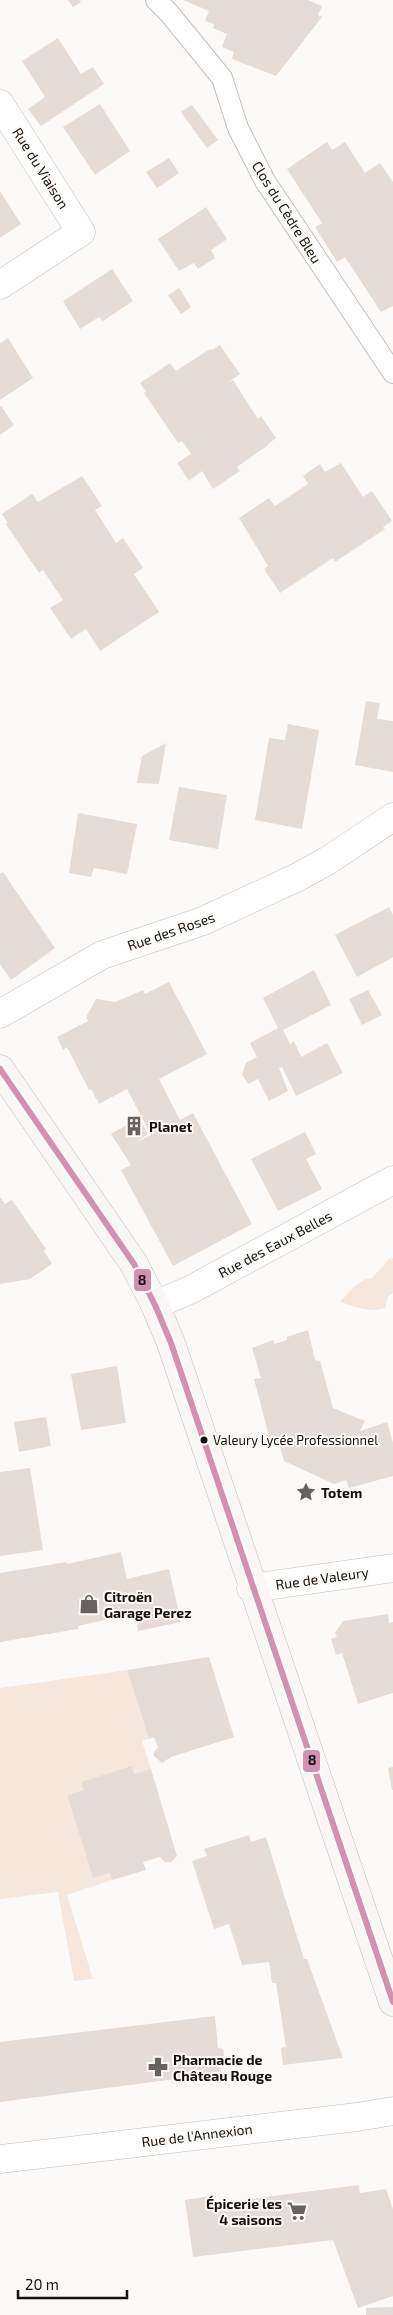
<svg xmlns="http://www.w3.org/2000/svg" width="393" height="2315" font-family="'Exo 2',sans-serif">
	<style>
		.green { fill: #f5e7dc }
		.building { fill: #e5dbd7 }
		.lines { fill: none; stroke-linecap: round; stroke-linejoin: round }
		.service-casing { stroke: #c3c0bd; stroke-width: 22 }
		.minor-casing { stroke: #c3c0bd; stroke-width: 29 }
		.secondary-casing { stroke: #c3c0bd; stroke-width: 29 }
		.service { stroke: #fffefe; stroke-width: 20 }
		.minor { stroke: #fffefe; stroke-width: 28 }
		.secondary { stroke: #f9f7f6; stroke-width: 28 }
		.bus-1-casing { stroke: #fdfaf8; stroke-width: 10 }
		.bus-1 { stroke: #d390b0; stroke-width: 6 }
		.bus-dot { fill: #15100c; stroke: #fdfaf8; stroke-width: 2 }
		.labels { text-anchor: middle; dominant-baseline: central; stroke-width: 4; stroke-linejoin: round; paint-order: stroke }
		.bus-label { font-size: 13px; fill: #15100c; stroke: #fdfaf8; text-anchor: start }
		.street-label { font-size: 14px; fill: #15100c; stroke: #fdfaf8 }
		.poi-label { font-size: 14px; font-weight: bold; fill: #15100c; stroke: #fdfaf8; text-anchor: start }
		.line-badge { stroke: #fdfaf8; stroke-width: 2 }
		.pale-badge-label { font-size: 14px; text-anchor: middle; font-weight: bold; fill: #111 }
	</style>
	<rect width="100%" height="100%" fill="#fcfaf9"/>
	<g class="green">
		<path d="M393,1258V1293L388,1297L385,1308C369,1313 356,1307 340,1302C350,1291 357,1280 372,1278L389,1259Z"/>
		<path d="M127,1670L149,1739L142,1741L151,1769L134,1774L131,1767L82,1782L84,1790L67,1795L93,1878L110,1873L112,1880L67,1895L93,1979L74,1981L58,1892L0,1899V1688Z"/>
	</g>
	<g class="building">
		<path d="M68,0H80L81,2L73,7Z"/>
		<path d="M183,0H308L322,6L318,15L322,17L276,76L232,59L234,52L222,47L227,34L213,28L214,24L205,21L209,11Z"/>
		<path d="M58,38L81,74L93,67L104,84L41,126L28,109L45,97L22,61Z"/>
		<path d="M100,104L130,151L95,175L63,127Z"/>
		<path d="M192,105L218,140L207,148L181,112Z"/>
		<path d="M327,142L332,150L345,142L365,173L380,163L393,182V306L381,312L345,257L337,262L315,227L322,223L287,169Z"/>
		<path d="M169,158L179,173L157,188L146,172Z"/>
		<path d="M0,191L21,224L0,238Z"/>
		<path d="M206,207L227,239L211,250L215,258L198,269L194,263L179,271L158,239Z"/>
		<path d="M112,269L133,301L103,321L99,317L80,329L63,301Z"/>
		<path d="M179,288L191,307L181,314L168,295Z"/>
		<path d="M8,338L33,378L0,400V343Z"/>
		<path d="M220,345L240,374L227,383L233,380L258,419L261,416L276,438L268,444V445L237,467L240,471L213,489L202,471L189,481L177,463L191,454L182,441L178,443L144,393L146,392L140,383L170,363L176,371L210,349L212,350Z"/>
		<path d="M1,406L14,425L0,435V407Z"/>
		<path d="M341,463L363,497L372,491L392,521L383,527L385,529L335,562L333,558L280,593L264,569L268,566L239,518L269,498L275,506L308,484L303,476L320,464L325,472Z"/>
		<path d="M82,476L102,506L95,510L116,543L123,538L143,568L134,574L159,612L100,651L86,629L71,639L50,608L63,600L43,570L39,573L6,524L8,523L2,514L32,494L38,502Z"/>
		<path d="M366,701L380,703L377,719L393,721V772L355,765Z"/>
		<path d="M288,724L319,730L302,829L255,820L269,738L285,740Z"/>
		<path d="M166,743L159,784L137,783L142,756Z"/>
		<path d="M179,787L227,795L218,849L169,840Z"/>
		<path d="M78,813L137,824L127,874L94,868L91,877L69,873Z"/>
		<path d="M3,872L55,948L11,980L0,964V874Z"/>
		<path d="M389,907L393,915V957L357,977L335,935Z"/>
		<path d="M314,970L331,1005L283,1030L290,1044L294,1041L301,1057L327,1043L343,1073L296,1096L282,1067L279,1068L288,1091L269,1101L258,1079L248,1084L242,1074L246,1063L257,1057L250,1043L278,1028L263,998Z"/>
		<path d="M169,982L207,1054L159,1079L180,1120L193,1113L252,1224L173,1266L121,1170L131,1165L111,1134L139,1118L148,1134L137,1142L151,1135L127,1089L99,1104L91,1089L89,1090L67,1047L63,1050L57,1037L88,1021L86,1017L96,999L115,1002L143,990L145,994Z"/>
		<path d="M368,990L382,1015L362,1025L349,999Z"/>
		<path d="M305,1132L316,1154L306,1159L322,1189L278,1211L251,1159Z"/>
		<path d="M0,1197L5,1204L12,1200L46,1249L44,1251L52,1264L30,1279L0,1284Z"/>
		<path d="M308,1330L315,1360L320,1361L333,1408L365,1421L360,1431L387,1422L393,1443V1476L349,1488L346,1480L334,1484L284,1461L279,1443L271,1444L254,1379L261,1378L252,1348L273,1340L274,1344L287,1340V1337Z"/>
		<path d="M117,1366L126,1423L81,1430L71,1374Z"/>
		<path d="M46,1417L51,1446L19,1452L14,1422Z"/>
		<path d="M30,1468L43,1550L0,1556V1472Z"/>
		<path d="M121,1552L127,1579L169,1569L181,1622L138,1631L136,1613L78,1626V1629L0,1642V1573L67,1562V1564Z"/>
		<path d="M388,1614L389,1623L393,1622V1693L358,1704L342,1653L336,1655L331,1639L337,1637L335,1633L343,1621Z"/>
		<path d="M209,1657L234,1737L171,1757L162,1763L154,1756V1752L158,1747L154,1737L149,1739L127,1670Z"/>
		<path d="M132,1766L134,1774L151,1769L177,1856L171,1862H165L160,1857L143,1862L146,1870L112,1880L110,1873L93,1878L67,1795L84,1790L81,1782Z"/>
		<path d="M393,1767V1790H392L388,1768Z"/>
		<path d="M249,1835L251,1842L266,1837L304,1959H307L343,2058L283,2065L281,2048L286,2047L276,1983H272L269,1962L242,1965L229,1924L214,1929L192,1861L207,1856L204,1849Z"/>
		<path d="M215,2016L218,2048L223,2049L225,2059L220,2061L221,2073L0,2102V2042Z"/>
		<path d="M359,2185L360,2193L386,2189L393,2209V2296L358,2308L333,2240L193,2257L185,2200L210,2196L212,2204Z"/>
		<path d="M393,2307V2315H366V2308Z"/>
	</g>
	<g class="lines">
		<defs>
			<path id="service" d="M156,0L169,13L222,78L238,128L265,181L393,373"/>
			<g id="minor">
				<path d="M0,104L81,232L0,285"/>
				<path d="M0,1014L102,955L203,921L298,877L327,861L393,817"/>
				<path d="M155,1305L192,1289L393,1180"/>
				<path d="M251,1588L393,1568"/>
				<path d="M0,2159L357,2117L393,2111"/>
			</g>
			<path id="secondary" d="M0,1069L134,1264L155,1305L171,1343C243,1563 319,1782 393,2002"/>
		</defs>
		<use href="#service" class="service-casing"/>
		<use href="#minor" class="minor-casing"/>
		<use href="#secondary" class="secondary-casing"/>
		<use href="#service" class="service"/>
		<use href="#minor" class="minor"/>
		<use href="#secondary" class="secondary"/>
		<defs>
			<path id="bus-1" d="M0,1069L134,1264L155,1305L171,1343L393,2002"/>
		</defs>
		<use href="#bus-1" class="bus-1-casing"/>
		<use href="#bus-1" class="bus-1"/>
	</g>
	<defs>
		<symbol id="building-bare" viewBox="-9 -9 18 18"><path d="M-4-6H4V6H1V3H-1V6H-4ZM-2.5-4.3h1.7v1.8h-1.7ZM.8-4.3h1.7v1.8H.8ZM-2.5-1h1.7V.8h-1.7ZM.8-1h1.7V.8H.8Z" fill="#66625f" stroke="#fdfaf8" stroke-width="2.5" paint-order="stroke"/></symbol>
		<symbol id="sight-bare" viewBox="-9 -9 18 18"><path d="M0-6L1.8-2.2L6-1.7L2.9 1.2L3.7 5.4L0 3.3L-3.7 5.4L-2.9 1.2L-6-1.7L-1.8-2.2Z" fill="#66625f" stroke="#fdfaf8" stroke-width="2.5" paint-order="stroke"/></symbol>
		<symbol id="shop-bare" viewBox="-9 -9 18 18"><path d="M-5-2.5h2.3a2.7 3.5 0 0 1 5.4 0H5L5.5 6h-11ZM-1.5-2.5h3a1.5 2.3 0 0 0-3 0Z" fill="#66625f" stroke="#fdfaf8" stroke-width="2.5" paint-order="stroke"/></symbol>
		<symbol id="pharmacy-bare" viewBox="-9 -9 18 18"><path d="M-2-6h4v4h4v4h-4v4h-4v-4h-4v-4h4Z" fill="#66625f" stroke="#fdfaf8" stroke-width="2.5" paint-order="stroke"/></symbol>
		<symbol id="supermarket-bare" viewBox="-9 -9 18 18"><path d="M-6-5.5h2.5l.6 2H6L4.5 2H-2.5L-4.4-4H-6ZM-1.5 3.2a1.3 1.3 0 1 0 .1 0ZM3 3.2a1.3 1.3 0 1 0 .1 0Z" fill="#66625f" stroke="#fdfaf8" stroke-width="2.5" paint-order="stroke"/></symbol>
	</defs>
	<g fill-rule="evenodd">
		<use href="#building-bare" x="120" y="1112" width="28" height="28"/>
		<use href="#sight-bare" x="292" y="1478" width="28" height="28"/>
		<use href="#shop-bare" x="75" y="1590" width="28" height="28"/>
		<use href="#pharmacy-bare" x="144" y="2053" width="28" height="28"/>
		<use href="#supermarket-bare" x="283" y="2197" width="28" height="28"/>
	</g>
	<circle class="bus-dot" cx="204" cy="1440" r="4.5"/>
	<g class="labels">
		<g class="bus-label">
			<text x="213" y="1440">Valeury Lycée Professionnel</text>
		</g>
		<g class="street-label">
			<text transform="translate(41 168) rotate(58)">Rue du Viaison</text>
			<text transform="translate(287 212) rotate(58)">Clos du Cèdre Bleu</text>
			<text transform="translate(171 931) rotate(-19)">Rue des Roses</text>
			<text transform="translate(275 1244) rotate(-28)">Rue des Eaux Belles</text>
			<text transform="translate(322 1578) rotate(-8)">Rue de Valeury</text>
			<text transform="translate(197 2135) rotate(-7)">Rue de l'Annexion</text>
		</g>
		<g class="poi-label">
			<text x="149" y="1126">Planet</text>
			<text x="321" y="1492">Totem</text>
			<text x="104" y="1596">Citroën<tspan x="104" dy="16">Garage Perez</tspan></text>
			<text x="173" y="2059">Pharmacie de<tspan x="173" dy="16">Château Rouge</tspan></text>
			<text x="282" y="2203" text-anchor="end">Épicerie les<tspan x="282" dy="16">4 saisons</tspan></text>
		</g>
	</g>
	<g class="line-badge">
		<rect x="133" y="1268" width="19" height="24" rx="5" fill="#d390b0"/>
		<rect x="302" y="1749" width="19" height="24" rx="5" fill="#d390b0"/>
	</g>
	<g class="pale-badge-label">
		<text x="142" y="1285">8</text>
		<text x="312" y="1765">8</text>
	</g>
	<path d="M18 2290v8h109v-8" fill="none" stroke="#15100c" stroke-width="2.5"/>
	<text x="25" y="2290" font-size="15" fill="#15100c" stroke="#fdfaf8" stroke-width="4" paint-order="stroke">20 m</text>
</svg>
